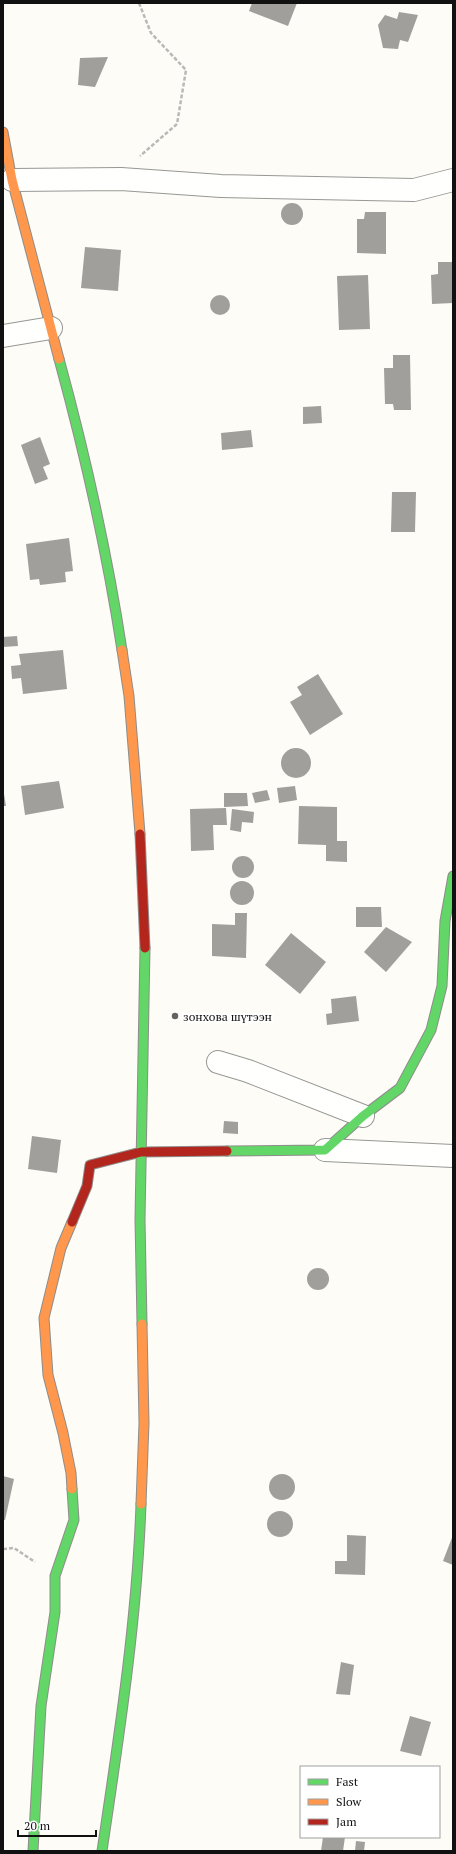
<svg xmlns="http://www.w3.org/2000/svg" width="456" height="1854" font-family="'PT Serif',serif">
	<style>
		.building { fill: #a19f9c }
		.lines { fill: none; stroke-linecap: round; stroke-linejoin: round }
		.street-casing { stroke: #979795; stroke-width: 24 }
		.fast-casing { stroke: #8e8d8b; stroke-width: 11 }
		.slow-casing { stroke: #8e8d8b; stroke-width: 11 }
		.jam-casing { stroke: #8e8d8b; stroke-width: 11 }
		.path { stroke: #b9b9b8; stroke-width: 2.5; stroke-dasharray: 4 2; stroke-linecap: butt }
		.street { stroke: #fffffe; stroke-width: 22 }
		.fast { stroke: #63d668; stroke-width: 9 }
		.slow { stroke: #ff974d; stroke-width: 9 }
		.jam { stroke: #b3261e; stroke-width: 9 }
		.poi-dot { fill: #646362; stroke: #fff; stroke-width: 1.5 }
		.labels { text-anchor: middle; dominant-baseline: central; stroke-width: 4; stroke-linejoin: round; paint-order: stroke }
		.poi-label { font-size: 12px; fill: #111; stroke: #fff; text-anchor: start }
	</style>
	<rect width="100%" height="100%" fill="#fdfcf7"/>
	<g class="building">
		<path d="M252,3H297L288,26L249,11Z"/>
		<path d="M399,12L418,15L408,42L400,40L398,49L383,48L378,25L385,15L397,19Z"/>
		<path d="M108,57L95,87L78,85L80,58Z"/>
		<circle cx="292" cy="214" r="11"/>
		<path d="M365,212H386V254L357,253V219H364Z"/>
		<path d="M85,247L121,250L118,291L81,288Z"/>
		<path d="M438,262H453V303L432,304L431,275L438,274Z"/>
		<path d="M368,275L370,329L339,330L337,276Z"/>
		<circle cx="220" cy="305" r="10"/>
		<path d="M393,355H410L411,410H394L393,404H385L384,368H393Z"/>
		<path d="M321,406L322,423L303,424V407Z"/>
		<path d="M251,430L253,447L222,450L221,433Z"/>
		<path d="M40,437L50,464L43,467L48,479L35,484L21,445Z"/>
		<path d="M392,492H416L415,532H391Z"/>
		<path d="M69,538L73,571L65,572L66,582L40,585L39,579L30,580L26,544Z"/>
		<path d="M17,636L18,646L3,647V637Z"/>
		<path d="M63,650L67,689L23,694L21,678L12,679L11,666L21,665L19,654Z"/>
		<path d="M318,674L343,714L310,735L290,702L302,695L297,687Z"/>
		<circle cx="296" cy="763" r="15"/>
		<path d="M59,781L64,808L25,815L21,786Z"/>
		<path d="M295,786L297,800L279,803L277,788Z"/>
		<path d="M267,790L270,800L255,803L252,793Z"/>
		<path d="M224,793H247L248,806L224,807Z"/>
		<path d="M3,794H4L6,806H3Z"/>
		<path d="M299,806L337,807V841H347V862L326,861V845L298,844Z"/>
		<path d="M226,808L227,825H213L214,850L191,851L190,809Z"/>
		<path d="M232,809L254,812L253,823L242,822L241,832L230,830Z"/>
		<circle cx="243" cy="867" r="11"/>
		<circle cx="242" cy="893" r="12"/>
		<path d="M356,907H381L382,927H356Z"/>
		<path d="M235,913H247L246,958L212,956V924L235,925Z"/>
		<path d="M386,927L412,942L386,972L364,952Z"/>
		<path d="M291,933L326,962L300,994L265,965Z"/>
		<path d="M356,996L359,1021L327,1025L326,1014L332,1013L331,999Z"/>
		<path d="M224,1121L238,1122V1134L223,1133Z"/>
		<path d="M32,1136L61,1140L57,1173L28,1169Z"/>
		<circle cx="318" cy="1279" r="11"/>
		<circle cx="282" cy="1487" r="13"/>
		<path d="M3,1476L14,1479L5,1520H3Z"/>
		<circle cx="280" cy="1524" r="13"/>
		<path d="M347,1535L366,1536L365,1575L335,1574V1561H347Z"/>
		<path d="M453,1535V1565L443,1561Z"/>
		<path d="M341,1662L354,1665L350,1695L336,1694Z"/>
		<path d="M410,1716L431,1722L421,1756L400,1751Z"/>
		<path d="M323,1837H345L343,1851H321Z"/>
		<path d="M356,1841L365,1842L364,1851H355Z"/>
	</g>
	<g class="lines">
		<defs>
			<g id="street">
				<path d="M12,180L121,179L221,186L414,190L453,180"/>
				<path d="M3,336L51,328"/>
				<path d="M218,1062L248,1071L363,1116"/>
				<path d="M325,1150L453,1156"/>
			</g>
			<g id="fast">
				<path d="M59,359C85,454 107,552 122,650"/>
				<path d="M227,1151L325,1150L363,1116L400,1088L431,1030L442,986L445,921L453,876"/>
				<path d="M142,1324L140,1219L145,948"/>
				<path d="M33,1851L41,1706L55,1612V1576L74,1520L72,1489"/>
				<path d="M102,1851C119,1736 137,1621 141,1504"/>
			</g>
			<g id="slow">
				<path d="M3,132L12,180L59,359"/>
				<path d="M122,650L129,696L140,834"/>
				<path d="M72,1489L71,1473L63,1433L48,1375L44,1318L61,1248L72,1222"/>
				<path d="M141,1504L144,1423L142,1324"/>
			</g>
			<g id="jam">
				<path d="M140,834L145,948"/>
				<path d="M72,1222L87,1186L90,1165L141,1152L227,1151"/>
			</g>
		</defs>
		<use href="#street" class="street-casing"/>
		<use href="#fast" class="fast-casing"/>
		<use href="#slow" class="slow-casing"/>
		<use href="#jam" class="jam-casing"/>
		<g class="path">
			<path d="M139,3L151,33L186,70L177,124L140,156"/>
			<path d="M3,1549L14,1548L35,1562"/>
		</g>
		<use href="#street" class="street"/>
		<use href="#fast" class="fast"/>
		<use href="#slow" class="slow"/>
		<use href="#jam" class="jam"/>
	</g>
	<circle class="poi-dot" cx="175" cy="1016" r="4"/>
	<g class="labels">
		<g class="poi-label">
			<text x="183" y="1016">зонхова шүтээн</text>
		</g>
	</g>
	<rect width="456" height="1854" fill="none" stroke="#111111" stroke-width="8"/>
	<rect x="300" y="1766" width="140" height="72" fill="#ffffff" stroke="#a0a0a0"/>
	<rect x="308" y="1779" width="20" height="6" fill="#63d668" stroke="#a0a0a0"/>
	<text x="336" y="1786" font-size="12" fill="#111111">Fast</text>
	<rect x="308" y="1799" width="20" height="6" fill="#ff974d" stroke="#a0a0a0"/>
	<text x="336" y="1806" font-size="12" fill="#111111">Slow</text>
	<rect x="308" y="1819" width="20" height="6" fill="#b3261e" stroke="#a0a0a0"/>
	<text x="336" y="1826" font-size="12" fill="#111111">Jam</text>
	<path d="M18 1830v6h78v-6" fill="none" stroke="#111111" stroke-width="2"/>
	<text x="24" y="1830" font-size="12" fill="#111111" stroke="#ffffff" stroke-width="3" paint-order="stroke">20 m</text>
</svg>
